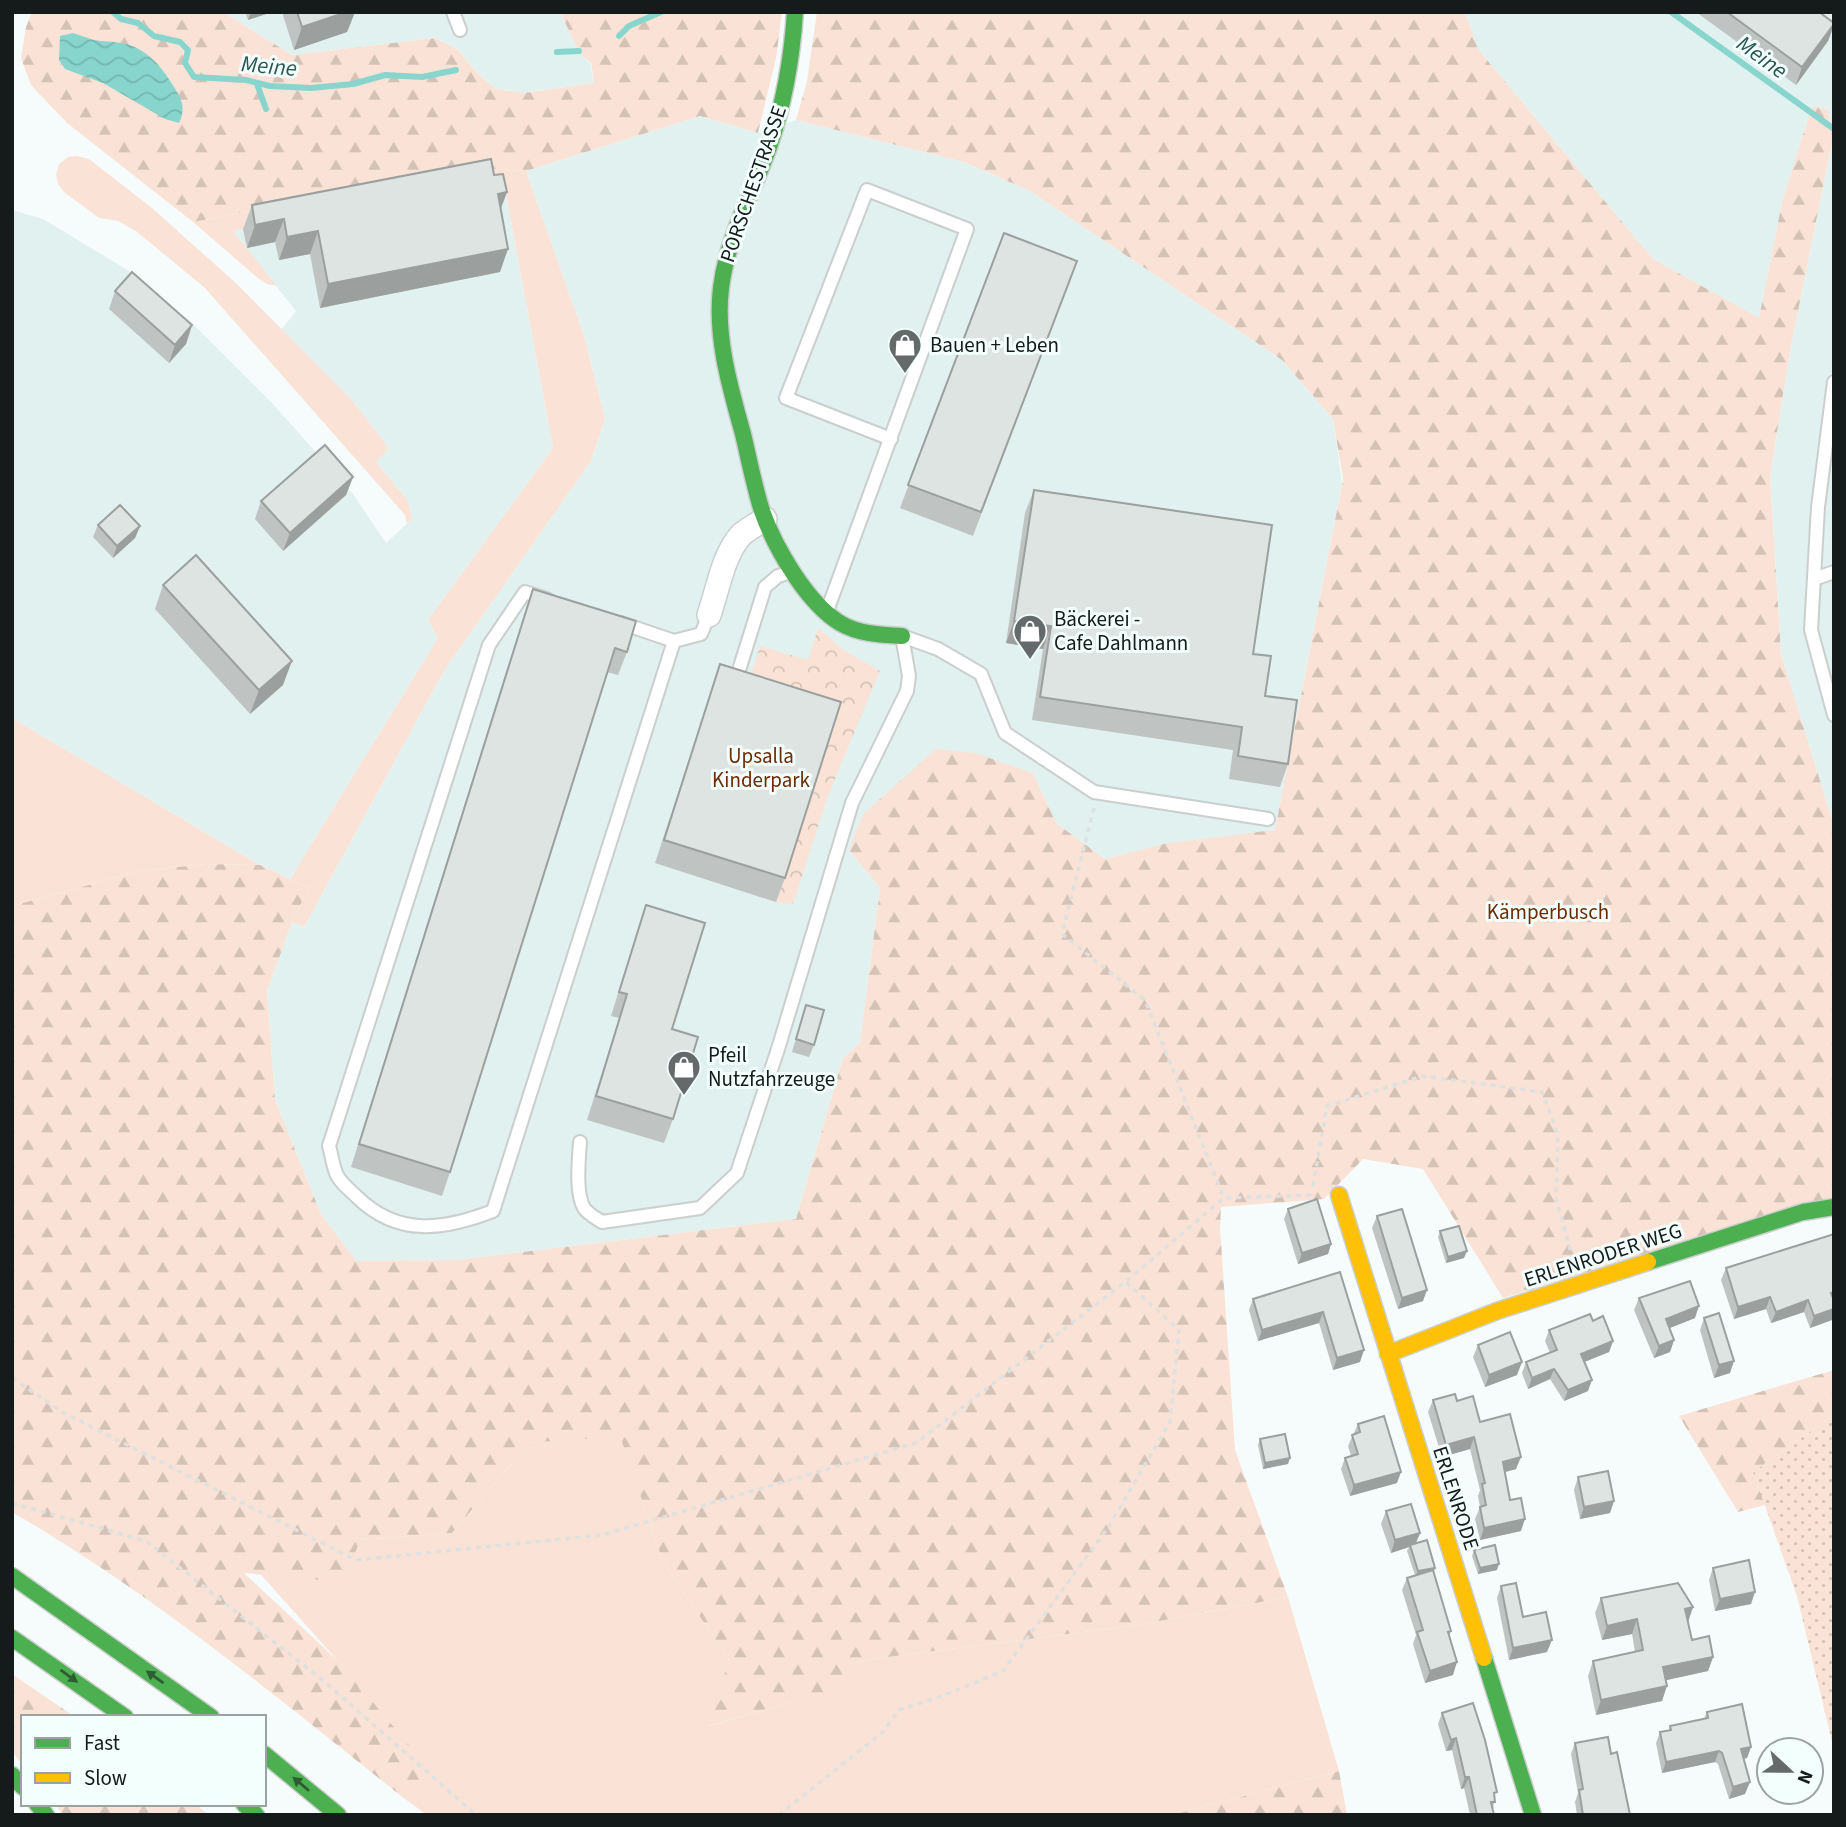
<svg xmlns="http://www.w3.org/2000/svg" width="1846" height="1827" font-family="'Source Sans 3',sans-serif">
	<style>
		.built { fill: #e1f1ef }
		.grass { fill: #fae3d6 }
		.forest { fill: url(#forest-firs) }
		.park { fill: url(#park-crowns) }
		.garden { fill: url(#garden-dots) }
		.water { fill: url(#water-waves) }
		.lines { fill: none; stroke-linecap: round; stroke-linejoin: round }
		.stream { stroke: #88d5cd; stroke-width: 6 }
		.lane-casing { stroke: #cacfce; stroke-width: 16 }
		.street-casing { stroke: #cacfce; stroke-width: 26 }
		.fast-casing { stroke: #cacfce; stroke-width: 19 }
		.slow-casing { stroke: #cacfce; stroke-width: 19 }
		.path { stroke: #dee1e0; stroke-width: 3.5; stroke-dasharray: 5 5; stroke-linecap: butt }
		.lane { stroke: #fefffe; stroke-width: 12 }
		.street { stroke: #fefffe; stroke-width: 23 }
		.fast { stroke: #4caf50; stroke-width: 16 }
		.slow { stroke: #ffc107; stroke-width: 16 }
		.wall { fill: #bfc4c2 }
		.shaded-wall { fill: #9ba09e }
		.building { fill: #dee4e2; stroke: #9ba09e; stroke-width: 2 }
		.oneway { fill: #2e5d32 }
		.labels { text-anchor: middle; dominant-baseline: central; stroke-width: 6; stroke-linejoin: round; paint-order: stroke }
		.street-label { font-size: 21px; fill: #151a1a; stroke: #f3fffd }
		.poi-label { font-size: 21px; fill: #151a1a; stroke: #f3fffd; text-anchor: start }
		.park-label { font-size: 21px; fill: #6d2c02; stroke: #f3fffd }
		.water-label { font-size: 23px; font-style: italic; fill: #275651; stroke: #f3fffd }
	</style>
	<defs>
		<pattern id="forest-firs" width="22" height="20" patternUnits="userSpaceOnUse" patternTransform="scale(1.75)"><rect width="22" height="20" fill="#fae3d6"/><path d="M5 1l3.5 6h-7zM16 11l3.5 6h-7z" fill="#d5c2b7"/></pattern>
		<pattern id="park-crowns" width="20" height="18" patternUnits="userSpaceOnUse" patternTransform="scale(1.75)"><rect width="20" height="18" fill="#fae3d6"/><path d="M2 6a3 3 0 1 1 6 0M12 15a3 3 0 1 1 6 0" fill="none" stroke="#d5c2b7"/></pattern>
		<pattern id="garden-dots" width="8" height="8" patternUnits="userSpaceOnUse" patternTransform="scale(1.75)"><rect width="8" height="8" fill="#fae3d6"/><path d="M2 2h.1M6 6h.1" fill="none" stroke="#d5c2b7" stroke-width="1.8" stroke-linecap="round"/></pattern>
		<pattern id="water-waves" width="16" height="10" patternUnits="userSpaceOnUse" patternTransform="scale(1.75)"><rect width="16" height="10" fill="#88d5cd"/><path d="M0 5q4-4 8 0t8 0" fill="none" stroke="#74b6af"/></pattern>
	</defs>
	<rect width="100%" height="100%" fill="#f6fcfb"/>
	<g class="built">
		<path d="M223,12H560L580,54L590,63L594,83L524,93L496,89L478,74L457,49L435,38L292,55Z"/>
		<path d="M1465,12H1834V826L1781,654L1770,477L1790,351L1833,137L1828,110L1812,107L1782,202L1759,319L1653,259L1478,49Z"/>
		<path d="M700,116L758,133L796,120L964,162L1030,191L1282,360L1333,419L1342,483L1275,830L1161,845L1105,859L1056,823L1033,773L849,850L880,888L860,1043L843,1058L796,1219L457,1260L356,1262L321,1214L275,1100L267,991L292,922L304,927L445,669L591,461L605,419L584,336L526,171Z"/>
		<path d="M503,178L553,448L428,620L438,638L290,879L260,865L12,718V210L43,219L129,271L191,322L273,404L353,494L386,543L412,519L408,501L375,461L389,448L352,400L281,330L296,311L232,231Z"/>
	</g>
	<g class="grass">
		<path d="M77,156L89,159L152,208L238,285L352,400L389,448L376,462L408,501L412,519L407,524L405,515L205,288L136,231L118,221L99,218L64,192L58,184L56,174L59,164L68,157Z"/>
		<path d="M479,168L526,171L584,336L605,419L591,461L445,669L304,927L292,922L309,888L290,879L438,638L428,620L553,448L503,178L233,231L276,285H269L259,279L193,222Z"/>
		<path d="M12,718L260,865L206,864L140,871L12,906Z"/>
		<path d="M620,1435L663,1562L729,1660L709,1726L835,1689L857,1661L1138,1625L1288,1597L1339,1771L1172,1815H427L405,1799L338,1661L255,1568L360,1540L452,1533L529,1443Z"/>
	</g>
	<g class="forest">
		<path d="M32,12H223L292,55L435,38L457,49L478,74L496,89L524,93L594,83L591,63L580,54L560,12H782L776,58L758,133L700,116L526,171L479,168L193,222L67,123L31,85L21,58L26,27Z"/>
		<path d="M817,12H1465L1478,49L1653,259L1759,318L1782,202L1812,106L1828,110L1833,137L1790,351L1770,477L1781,654L1834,826V1198L1503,1298L1423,1169L1363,1159L1324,1199L1221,1207L1220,1227L1235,1450L1288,1597L1138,1625L857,1661L836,1689L708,1726L729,1660L663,1562L620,1436L529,1443L452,1533L360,1540L344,1582L244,1573L338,1661L431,1771L405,1799C278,1698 153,1594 12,1512V906L140,871L206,864L260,865L309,888L292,922L267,991L275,1100L321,1214L356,1261L457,1260L796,1219L843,1058L860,1043L880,888L849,850L863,814L936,749L975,753L1033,773L1056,823L1105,859L1168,843L1275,830L1343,479L1333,419L1282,360L1030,191L964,162L796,120L807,81Z"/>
		<path d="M1834,1370V1415L1753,1472L1765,1505L1738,1512L1679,1416Z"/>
		<path d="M12,1674L75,1717H23V1765L12,1752Z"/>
		<path d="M1339,1771L1347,1815H1172Z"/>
		<path d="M55,1804H195L209,1815H63Z"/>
	</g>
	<path class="park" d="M818,628L845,651L880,671L829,793L793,904L776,902L744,697L760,646L808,660Z"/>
	<path class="garden" d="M1834,1415V1750L1797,1596L1753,1472Z"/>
	<path class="water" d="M73,33C80,35 86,38 94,40C103,42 112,41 121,43C146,47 162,67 174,87C182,99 186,109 179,123L165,119L103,83L65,69L59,60L60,36Z"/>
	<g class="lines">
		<g class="stream">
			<path d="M113,12L121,19L138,23L154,36L180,42L188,50L185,63L194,77L246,80L270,86L311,88L353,84L385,75L422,77L456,70"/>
			<path d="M1671,12L1834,129"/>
			<path d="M619,36L629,26L661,12"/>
			<path d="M557,52L579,51"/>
			<path d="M257,84L266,109"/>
		</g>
		<defs>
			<g id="lane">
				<path d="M453,12L460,30"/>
				<path d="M1834,382L1818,507L1811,630L1834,715"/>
				<path d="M1814,579L1834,572"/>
				<path d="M547,599L525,592L489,645L329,1146C332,1156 333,1169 338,1177C343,1185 351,1191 357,1197C398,1237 444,1230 493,1211L674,641L701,634L709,615"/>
				<path d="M827,611L967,229L867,190L786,398L891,439"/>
				<path d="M621,623L674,641"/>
				<path d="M902,636L938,649L981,674L1005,733L1094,792L1268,819"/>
				<path d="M740,667L765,587L778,576L792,572"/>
				<path d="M580,1142C579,1159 575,1193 584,1208C588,1214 596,1218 602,1222L700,1208L737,1173L778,1049L852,803L907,691L909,676L902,636"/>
			</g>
			<path id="street" d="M709,615C718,589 723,555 741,535C748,529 757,524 765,519"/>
			<g id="fast">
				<path d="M795,12C792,58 784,104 769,147C752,194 727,238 721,288C715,337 730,387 743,434C749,459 754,486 762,511C775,548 807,603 840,623C858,634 881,635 902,636"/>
				<path d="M1648,1262L1803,1212L1834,1207"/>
				<path d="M12,1576L211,1717"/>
				<path d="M12,1638L125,1717"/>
				<path d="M1484,1658L1533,1815"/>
				<path d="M264,1754L338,1815"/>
				<path d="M12,1775L23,1787"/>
				<path d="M37,1804L46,1815"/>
				<path d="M244,1804L256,1815"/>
			</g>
			<g id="slow">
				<path d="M1339,1195L1484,1658"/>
				<path d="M1388,1354L1497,1311L1648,1262"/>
			</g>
		</defs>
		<use href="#lane" class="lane-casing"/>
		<use href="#street" class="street-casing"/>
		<use href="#fast" class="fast-casing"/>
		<use href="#slow" class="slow-casing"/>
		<g class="path">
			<path d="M1094,808L1062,934L1145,1000L1224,1198"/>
			<path d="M1313,1186L1327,1106L1423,1076L1542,1092L1558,1135L1556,1198L1573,1260"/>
			<path d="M12,1378L64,1413L356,1560L602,1535L916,1443L1125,1282L1224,1198L1313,1195"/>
			<path d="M12,1503L146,1541L325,1682L476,1815"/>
			<path d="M779,1815L883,1732L899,1710L942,1696L1003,1671L1109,1526L1170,1422L1179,1330L1126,1282"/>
		</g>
		<use href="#lane" class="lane"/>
		<use href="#street" class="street"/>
		<use href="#fast" class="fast"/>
		<use href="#slow" class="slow"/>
	</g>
	<g class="wall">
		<path d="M245,12H272L248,20Z"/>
		<path d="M282,12H355L347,32L294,50Z"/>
		<path d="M1696,12H1819L1834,23V26L1828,41L1796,85Z"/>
		<path d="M494,175L507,192L501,209L500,272L320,308L310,254L279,260L275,242L247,248L243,229L252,205Z"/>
		<path d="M1004,233L1077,261L973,536L900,508Z"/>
		<path d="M115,291L192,325L186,344L169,363L109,309Z"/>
		<path d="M353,477L346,495L283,551L255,519L261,501Z"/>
		<path d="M1034,490L1253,654L1265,696L1288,764L1280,787L1229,779L1233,750L1032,720L1043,649L1006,643L1025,513Z"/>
		<path d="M98,525L140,526L135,538L113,558L93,537Z"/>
		<path d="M163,585L283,685L250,714L155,609Z"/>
		<path d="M533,589L627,652L618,675L607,672L450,1172L442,1196L351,1167L525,612Z"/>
		<path d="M720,664L785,878L776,902L655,863Z"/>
		<path d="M646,905L672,1029L673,1119L664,1143L587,1120L619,1018L611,1016L638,929Z"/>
		<path d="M806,1005L814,1045L809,1057L792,1052Z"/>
		<path d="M1288,1209L1331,1244L1328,1254L1298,1264L1284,1219Z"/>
		<path d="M1377,1216L1423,1301L1398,1309L1372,1228Z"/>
		<path d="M1440,1231L1464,1258L1446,1263L1438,1237Z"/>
		<path d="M1834,1234V1315L1832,1320L1810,1328L1804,1312L1771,1323L1766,1309L1734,1319L1721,1280L1726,1268Z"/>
		<path d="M1340,1272L1360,1362L1333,1370L1319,1323L1258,1341L1249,1310L1253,1299Z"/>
		<path d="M1639,1298L1695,1318L1670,1328L1674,1340L1670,1352L1654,1358L1634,1310Z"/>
		<path d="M1704,1318L1730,1373L1714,1378L1700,1330Z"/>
		<path d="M1593,1321L1613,1341L1609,1352L1584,1362L1588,1391L1564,1401L1550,1379L1528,1389L1522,1373L1526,1362L1550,1353L1545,1341L1549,1330Z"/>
		<path d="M1478,1345L1517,1375L1485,1387L1473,1357Z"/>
		<path d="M1433,1400L1457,1401L1480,1422L1516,1469L1505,1472L1510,1500L1521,1531L1480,1540L1475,1519L1480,1507L1478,1496L1480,1490L1470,1449L1442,1457L1428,1412Z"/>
		<path d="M1358,1424L1397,1483L1350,1496L1341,1469L1345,1458L1351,1456L1348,1446Z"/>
		<path d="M1260,1439L1288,1464L1263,1469L1258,1445Z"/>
		<path d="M1578,1477L1610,1513L1580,1519L1574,1490Z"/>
		<path d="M1386,1511L1420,1533L1416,1543L1433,1572L1451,1631L1449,1637L1453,1675L1425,1683L1413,1644L1416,1635L1402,1590L1407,1578L1415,1575L1407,1551L1409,1547L1391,1553L1381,1524Z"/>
		<path d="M1474,1550L1497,1570L1478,1574L1472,1556Z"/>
		<path d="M1713,1568L1751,1604L1715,1611L1709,1580Z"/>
		<path d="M1501,1586L1523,1617L1547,1652L1509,1660L1497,1598Z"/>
		<path d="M1601,1598L1693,1607L1688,1621L1692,1640L1713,1657L1708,1671L1666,1680L1662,1701L1596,1715L1588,1676L1593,1661L1635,1652L1632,1634L1602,1640L1595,1613Z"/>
		<path d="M1707,1712L1751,1747L1747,1758L1743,1759L1745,1794L1729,1799L1718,1764L1715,1762L1662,1773L1656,1743L1660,1732L1669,1730L1670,1726L1704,1719Z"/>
		<path d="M1442,1713L1495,1797L1493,1809L1494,1815H1470L1464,1788L1461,1789L1452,1750L1446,1751L1438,1724Z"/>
		<path d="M1575,1743L1611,1754L1630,1815H1577L1575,1802L1578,1793L1571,1754Z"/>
	</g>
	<g class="shaded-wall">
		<path d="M251,12H272L248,20Z"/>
		<path d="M347,12H355L347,32L294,50L302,27Z"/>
		<path d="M1834,24L1828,41L1796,85L1802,67Z"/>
		<path d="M507,192L498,215V194Z"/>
		<path d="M284,219L275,242L247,248L255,225Z"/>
		<path d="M318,231L310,254L279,260L287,237Z"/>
		<path d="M508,249L500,272L320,308L328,284Z"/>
		<path d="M192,325L186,344L169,363L175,345Z"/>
		<path d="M353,477L346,495L283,551L290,533Z"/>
		<path d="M140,526L135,538L113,558L117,546Z"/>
		<path d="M1014,621L1051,626L1043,649L1006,643Z"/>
		<path d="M292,661L283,685L250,714L259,690Z"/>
		<path d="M1331,1244L1328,1254L1298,1264L1302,1253Z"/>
		<path d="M1467,1251L1464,1258L1446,1263L1448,1257Z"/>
		<path d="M1427,1290L1423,1301L1398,1309L1402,1298Z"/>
		<path d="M1770,1297L1766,1309L1734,1319L1738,1307Z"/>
		<path d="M1808,1300L1804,1312L1771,1323L1776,1312Z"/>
		<path d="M1699,1306L1695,1318L1662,1331L1666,1319Z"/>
		<path d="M1834,1309V1315L1832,1320L1810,1328L1814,1316Z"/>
		<path d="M1323,1312L1319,1323L1258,1341L1262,1330Z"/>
		<path d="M1674,1340L1670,1352L1654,1358L1659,1346Z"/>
		<path d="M1613,1341L1609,1352L1577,1365L1581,1354Z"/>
		<path d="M1364,1350L1360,1362L1333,1370L1337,1358Z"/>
		<path d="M1734,1361L1730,1373L1714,1378L1719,1365Z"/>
		<path d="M1522,1362L1517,1375L1485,1387L1489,1375Z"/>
		<path d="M1554,1369L1550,1379L1528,1389L1532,1378Z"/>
		<path d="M1592,1380L1588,1391L1564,1401L1568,1390Z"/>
		<path d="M1474,1437L1470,1449L1442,1457L1446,1445Z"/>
		<path d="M1521,1457L1516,1469L1498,1474L1503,1462Z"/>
		<path d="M1290,1458L1288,1464L1263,1469L1265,1463Z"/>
		<path d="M1401,1472L1397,1483L1350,1496L1354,1485Z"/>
		<path d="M1614,1501L1610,1513L1580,1519L1584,1507Z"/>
		<path d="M1525,1519L1521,1531L1480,1540L1484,1528Z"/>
		<path d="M1420,1533L1415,1545L1391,1553L1395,1540Z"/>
		<path d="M1499,1564L1497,1570L1478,1574L1480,1568Z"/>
		<path d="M1435,1568L1433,1574L1415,1577L1418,1571Z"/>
		<path d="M1755,1592L1751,1604L1715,1611L1720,1599Z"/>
		<path d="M1693,1607L1688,1622L1685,1609Z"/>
		<path d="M1637,1619L1632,1634L1602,1640L1607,1626Z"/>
		<path d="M1552,1640L1547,1652L1509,1660L1513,1648Z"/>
		<path d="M1713,1657L1708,1671L1658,1682L1663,1667Z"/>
		<path d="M1457,1662L1453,1675L1425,1683L1430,1671Z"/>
		<path d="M1667,1686L1662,1701L1596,1715L1601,1700Z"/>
		<path d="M1456,1738L1452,1750L1446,1751L1451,1740Z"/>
		<path d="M1751,1747L1747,1758L1737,1760L1741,1749Z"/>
		<path d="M1719,1751L1715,1762L1662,1773L1666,1762Z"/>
		<path d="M1465,1777H1469L1464,1788L1461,1789Z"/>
		<path d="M1750,1782L1745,1794L1729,1799L1733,1787Z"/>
	</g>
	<g class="building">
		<path d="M297,12H347L302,27Z"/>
		<path d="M1727,12H1819L1834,23V24L1802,67Z"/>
		<path d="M491,159L494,175L503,174L507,192L498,194L508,249L328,284L318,231L287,237L284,219L255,225L252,205Z"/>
		<path d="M1004,233L1077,261L981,512L908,485Z"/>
		<path d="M132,272L192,325L175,345L115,291Z"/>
		<path d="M325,445L353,477L290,533L261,501Z"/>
		<path d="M1034,490L1272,525L1253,654L1271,656L1265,696L1297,700L1288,764L1238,756L1242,727L1040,697L1051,626L1014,621Z"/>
		<path d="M120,505L140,526L117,546L98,525Z"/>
		<path d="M196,555L292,661L259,690L163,585Z"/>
		<path d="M533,589L636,621L627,652L615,648L450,1172L359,1144Z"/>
		<path d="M720,664L841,702L785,878L664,840Z"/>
		<path d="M646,905L705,923L672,1029L698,1037L673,1119L596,1096L627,994L619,992Z"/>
		<path d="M806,1005L824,1010L814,1045L796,1039Z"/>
		<path d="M1317,1199L1331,1244L1302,1253L1288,1209Z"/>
		<path d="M1402,1209L1427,1290L1402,1298L1377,1216Z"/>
		<path d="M1459,1226L1467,1251L1448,1257L1440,1231Z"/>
		<path d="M1834,1234V1292L1831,1293L1834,1300V1309L1814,1316L1808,1300L1776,1312L1770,1297L1738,1307L1726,1268Z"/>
		<path d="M1340,1272L1364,1350L1337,1358L1323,1312L1262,1330L1253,1299Z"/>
		<path d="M1690,1281L1699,1306L1666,1319L1674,1340L1659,1346L1639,1298Z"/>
		<path d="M1719,1313L1734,1361L1719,1365L1704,1318Z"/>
		<path d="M1590,1314L1593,1321L1603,1316L1613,1341L1581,1354L1592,1380L1568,1390L1554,1369L1532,1378L1526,1362L1557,1350L1549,1330Z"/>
		<path d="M1510,1332L1522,1362L1489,1375L1478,1345Z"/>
		<path d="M1455,1394L1457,1401L1473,1396L1480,1422L1510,1414L1521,1457L1503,1462L1510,1500L1521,1498L1525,1519L1484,1528L1480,1507L1486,1505L1482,1484L1485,1483L1474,1437L1446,1445L1433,1400Z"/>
		<path d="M1384,1416L1401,1472L1354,1485L1345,1458L1358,1454L1352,1435L1360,1432L1358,1424Z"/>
		<path d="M1285,1434L1290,1458L1265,1463L1260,1439Z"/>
		<path d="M1608,1471L1614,1501L1584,1507L1578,1477Z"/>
		<path d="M1411,1504L1420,1533L1395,1540L1386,1511Z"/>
		<path d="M1427,1540L1435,1568L1418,1571L1410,1545Z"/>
		<path d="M1495,1545L1499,1564L1480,1568L1474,1550Z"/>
		<path d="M1749,1560L1755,1592L1720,1599L1713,1568Z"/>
		<path d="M1433,1570L1451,1631L1448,1632L1457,1662L1430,1671L1417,1632L1423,1630L1407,1578Z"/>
		<path d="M1516,1583L1523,1617L1546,1612L1552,1640L1513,1648L1501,1586Z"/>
		<path d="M1678,1583L1693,1607L1685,1609L1692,1640L1709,1636L1713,1657L1663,1667L1667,1686L1601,1700L1593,1661L1643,1650L1637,1619L1607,1626L1601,1598Z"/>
		<path d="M1473,1703L1485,1740L1497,1792L1494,1793L1495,1802H1491L1494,1815H1477L1469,1777H1465L1456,1738L1451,1740L1442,1713Z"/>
		<path d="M1742,1704L1751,1747L1741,1749L1750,1782L1733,1787L1722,1753L1719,1751L1666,1762L1660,1732L1671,1730L1670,1726L1708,1718L1707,1712Z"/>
		<path d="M1608,1737L1611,1754L1617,1752L1630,1815H1583L1579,1790L1583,1789L1575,1743Z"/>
	</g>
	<defs><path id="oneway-solid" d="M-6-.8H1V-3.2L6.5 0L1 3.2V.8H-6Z" transform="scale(1.75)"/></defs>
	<g class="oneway">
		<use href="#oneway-solid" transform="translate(69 1676) rotate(36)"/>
		<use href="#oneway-solid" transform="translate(155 1677) rotate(-145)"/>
		<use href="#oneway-solid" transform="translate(301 1784) rotate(-140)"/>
	</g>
	<defs>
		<symbol id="shop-pin" viewBox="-11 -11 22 30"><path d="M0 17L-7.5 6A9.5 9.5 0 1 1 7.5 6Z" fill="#646969" stroke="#f3fffd"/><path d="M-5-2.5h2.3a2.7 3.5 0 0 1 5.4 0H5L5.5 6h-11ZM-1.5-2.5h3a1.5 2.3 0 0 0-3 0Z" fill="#fff"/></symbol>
	</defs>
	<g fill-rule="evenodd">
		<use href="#shop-pin" x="886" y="326" width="38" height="52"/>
		<use href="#shop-pin" x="1011" y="612" width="38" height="52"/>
		<use href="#shop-pin" x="665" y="1048" width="38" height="52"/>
	</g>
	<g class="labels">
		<g class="street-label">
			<text transform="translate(753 184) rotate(-71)">PORSCHESTRASSE</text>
			<text transform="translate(1603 1255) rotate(-18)">ERLENRODER WEG</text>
			<text transform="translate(1456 1498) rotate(72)">ERLENRODE</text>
		</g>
		<g class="poi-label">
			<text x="930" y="345">Bauen + Leben</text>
			<text x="1054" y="619">Bäckerei -<tspan x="1054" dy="24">Cafe Dahlmann</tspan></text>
			<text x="708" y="1055">Pfeil<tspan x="708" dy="24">Nutzfahrzeuge</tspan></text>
		</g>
		<g class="park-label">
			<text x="761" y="756">Upsalla<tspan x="761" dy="24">Kinderpark</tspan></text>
			<text x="1548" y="912">Kämperbusch</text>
		</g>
		<g class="water-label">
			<text transform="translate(1762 57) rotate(36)">Meine</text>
			<text transform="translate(269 66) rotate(5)">Meine</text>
		</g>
	</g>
	<rect width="1846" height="1827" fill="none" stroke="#151a1a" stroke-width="28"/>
	<rect x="21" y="1715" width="245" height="91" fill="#f3fffd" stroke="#9aa3a2" stroke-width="2"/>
	<rect x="35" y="1738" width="35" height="10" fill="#4caf50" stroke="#9aa3a2" stroke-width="2"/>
	<text x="84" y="1750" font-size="21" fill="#151a1a">Fast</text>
	<rect x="35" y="1773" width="35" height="10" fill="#ffc107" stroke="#9aa3a2" stroke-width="2"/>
	<text x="84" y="1785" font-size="21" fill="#151a1a">Slow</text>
	<g transform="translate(1790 1771) rotate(112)"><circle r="33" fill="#f3fffd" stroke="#9aa3a2" stroke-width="2"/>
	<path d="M0-5L12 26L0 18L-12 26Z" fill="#646969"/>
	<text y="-10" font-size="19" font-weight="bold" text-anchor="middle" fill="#151a1a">N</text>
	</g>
</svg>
